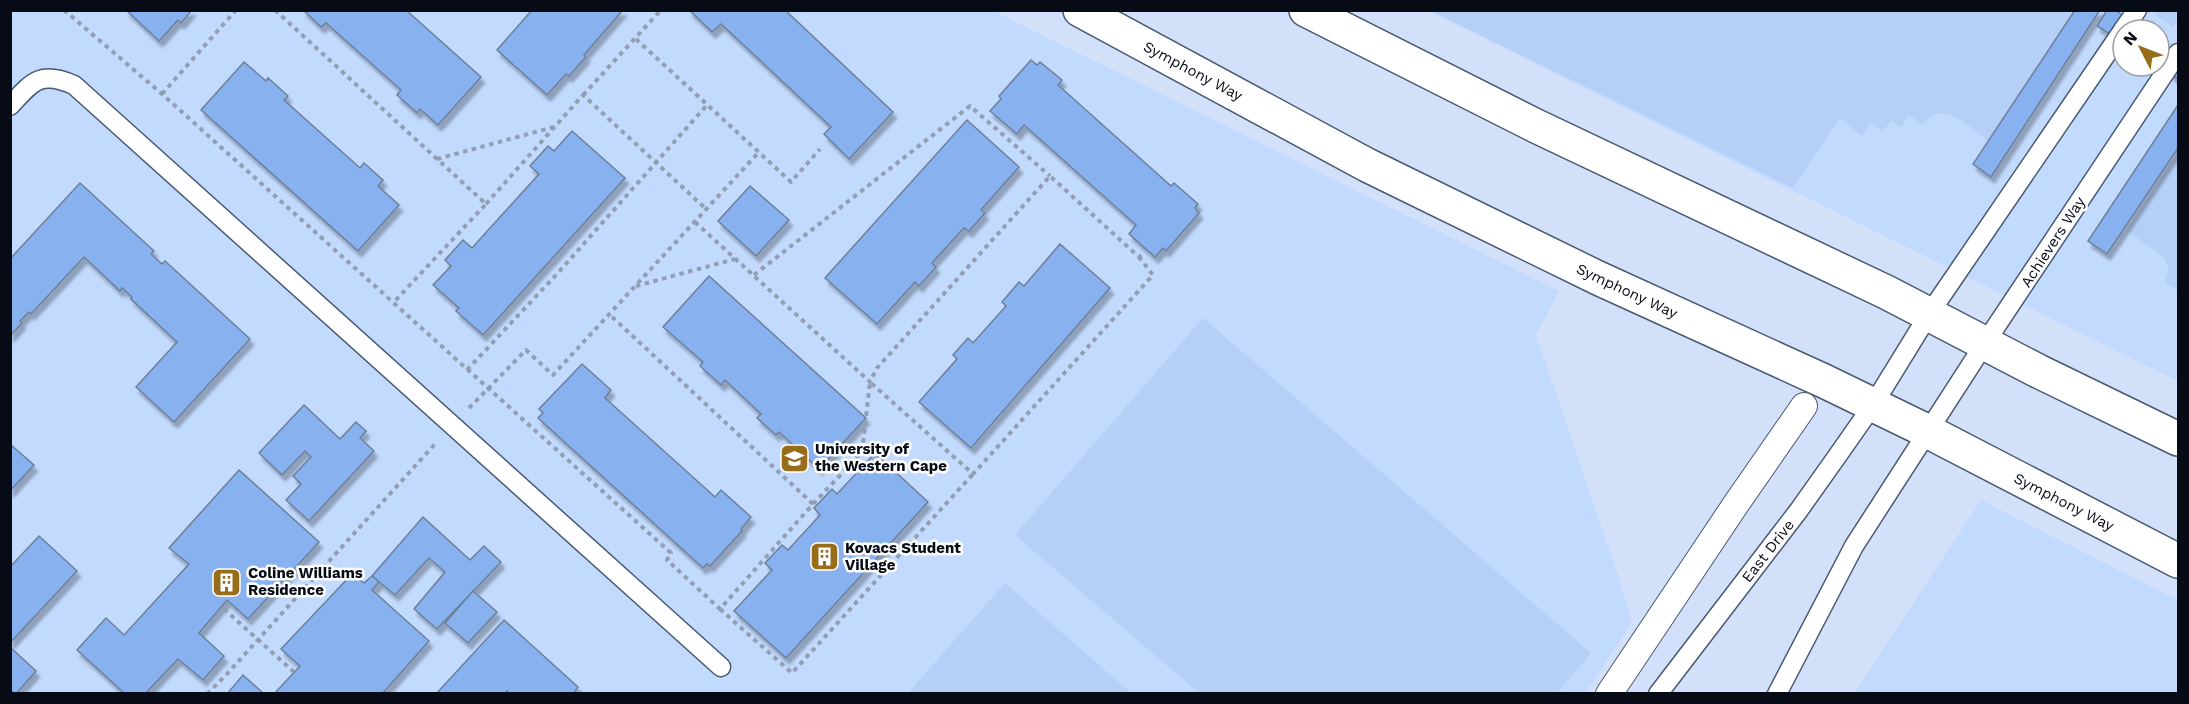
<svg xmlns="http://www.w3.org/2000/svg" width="2189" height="704" font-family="'Work Sans',sans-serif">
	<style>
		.built { fill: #c2dafe; fill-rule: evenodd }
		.green { fill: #b6cff6 }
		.building { fill: #88b1f0; stroke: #6d7f99; stroke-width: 1.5; filter: url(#shadow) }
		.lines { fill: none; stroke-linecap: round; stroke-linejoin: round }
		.service-casing { stroke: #485972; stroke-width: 21 }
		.pedestrian-casing { stroke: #485972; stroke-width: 28 }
		.secondary-casing { stroke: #485972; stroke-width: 36 }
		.path { stroke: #929eb1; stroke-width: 4; stroke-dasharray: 4.5 4.5; stroke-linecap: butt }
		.service { stroke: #fff; stroke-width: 18 }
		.pedestrian { stroke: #fff; stroke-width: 26 }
		.secondary { stroke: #fff; stroke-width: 33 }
		.labels { text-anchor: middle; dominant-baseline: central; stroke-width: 5; stroke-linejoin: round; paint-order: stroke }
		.street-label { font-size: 15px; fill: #060b15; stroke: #fff }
		.poi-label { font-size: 15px; font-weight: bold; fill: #060b15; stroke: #fff; text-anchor: start }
	</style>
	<defs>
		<filter id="shadow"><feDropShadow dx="3.5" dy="6" stdDeviation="1.5" flood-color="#0004"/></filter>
	</defs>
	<rect width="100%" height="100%" fill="#d2e1f9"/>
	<g class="built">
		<path d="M10,11H994L1559,291L1536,335L1618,575L1631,618L1629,627L1585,694L11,693Z"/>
		<path d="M1429,11H2178V381ZM2123,30H2159V66H2123Z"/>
		<path d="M1981,500L2178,600V693H1854Z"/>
	</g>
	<g class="green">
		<path d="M1431,11H2075L1988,141C1975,132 1955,110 1938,114C1932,115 1926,121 1922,125L1909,115L1901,127L1891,120L1883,132L1870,123L1862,136L1840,118L1793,188Z"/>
		<path d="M2158,11H2178V18L2173,27L2155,15Z"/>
		<path d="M2178,153V290L2165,283L2169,267L2164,258L2157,252L2127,231Z"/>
		<path d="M1203,318L1591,653L1557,693H1199L1015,535Z"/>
		<path d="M1005,583L1131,693H908Z"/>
	</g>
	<g class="building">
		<path d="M126,10H192L181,23L178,20L159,41Z"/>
		<path d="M303,10H406L481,77L438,125L420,109L417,113L397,95L401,90L326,23L321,27Z"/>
		<path d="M532,10H623L584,55L586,57L569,76L566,74L547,95L497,50Z"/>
		<path d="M689,10H785L893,112L849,159L824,134L831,127L721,24L712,32Z"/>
		<path d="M2075,10H2100L1991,177L1973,164Z"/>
		<path d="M2107,10H2115L2143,29L2123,30V42L2097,26Z"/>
		<path d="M2164,44L2178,53V79L2159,66V52Z"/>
		<path d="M1031,60L1037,65L1040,62L1062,80L1058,85L1171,186L1174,183L1198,204L1195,208L1199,213L1166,251L1163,248L1155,257L1129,234L1136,225L1024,125L1017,134L990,111L1001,99L999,96Z"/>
		<path d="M244,62L266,81L268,78L288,96L284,100L360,168L364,163L383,180L378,186L399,205L358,251L201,110Z"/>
		<path d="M2178,105V148L2107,254L2088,241Z"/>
		<path d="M967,120L1019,167L981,210L985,213L969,231L964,228L932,263L936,267L919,286L915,282L877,324L825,278Z"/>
		<path d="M572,131L625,178L483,335L456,311L459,308L433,285L451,266L445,260L463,240L472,248L539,174L530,166L548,146L554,151Z"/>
		<path d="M80,183L154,251L151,254L162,264L165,261L250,339L174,422L136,387L177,342L131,299L132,297L122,288L120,291L84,257L31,314L29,312L20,321L22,323L10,336V259Z"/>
		<path d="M750,186L789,220L756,256L718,221Z"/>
		<path d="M1060,244L1110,288L971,448L919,402L957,359L953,355L968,338L973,343L1006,306L1002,302L1019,282L1024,286Z"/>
		<path d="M709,276L866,418L819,469L779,432L776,435L757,418L761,414L725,380L721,385L700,366L703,362L663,327Z"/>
		<path d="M582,364L611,390L605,398L715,497L721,490L751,517L741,529L742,531L710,566L707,564L703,568L538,418L543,413L539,409Z"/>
		<path d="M304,405L340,439L356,422L366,431L360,438L374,451L309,521L286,500L301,484L293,476L311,457L305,451L282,475L259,453Z"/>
		<path d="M10,444L34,465L10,491Z"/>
		<path d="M875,453L928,502L786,658L734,611L772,570L765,563L782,545L788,550L820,515L814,508L832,489L837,494Z"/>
		<path d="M239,470L319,542L248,619L227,600L199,633L224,656L203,680L178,659L145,694H125L77,650L106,618L124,635L189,564L169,548Z"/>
		<path d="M423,517L470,560L484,546L501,562L437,629L414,609L445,572L429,558L395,595L372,576Z"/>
		<path d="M39,536L77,571L10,643V567Z"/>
		<path d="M352,574L364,583L372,576L379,582L372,590L429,641L382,694H274L300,666L281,649Z"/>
		<path d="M473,591L497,612L468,643L445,623Z"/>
		<path d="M504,620L578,687L573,694H510L507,691L505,694H436Z"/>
		<path d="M10,647L36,671L16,694L10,690Z"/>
		<path d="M243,675L264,694H227Z"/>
	</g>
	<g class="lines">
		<defs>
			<g id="service">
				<path d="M2123,30L2137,10"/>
				<path d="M10,106C32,82 40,70 74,85L721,667"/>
				<path d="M1658,694L1799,510L1838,455L1873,405L1929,314L2123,30"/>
				<path d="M1777,694L1854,546L1985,343L2178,53"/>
			</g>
			<path id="pedestrian" d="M1609,694L1736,504L1804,406"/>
			<g id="secondary">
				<path d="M1080,10L1367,165L1598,278L1824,381L1929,432L2178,561"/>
				<path d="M1306,10L1536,126L1886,292L2038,371L2178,439"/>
			</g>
		</defs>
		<use href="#service" class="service-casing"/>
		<use href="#pedestrian" class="pedestrian-casing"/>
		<use href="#secondary" class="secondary-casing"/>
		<g class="path">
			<path d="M64,10L162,94L671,553L667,560L720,609L813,504L609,314"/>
			<path d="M275,10L486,204L393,303"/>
			<path d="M636,39L791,182L820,149"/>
			<path d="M162,94L236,10"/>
			<path d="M583,95L661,10"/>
			<path d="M437,159L554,127"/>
			<path d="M486,204L583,95L706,209"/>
			<path d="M695,222L870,382L877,368L1050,176L1139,257L1145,253"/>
			<path d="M754,275L970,106L1050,176"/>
			<path d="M636,286L735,259"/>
			<path d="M467,370L556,275L707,105"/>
			<path d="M469,408L526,350L553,375L759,152"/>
			<path d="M813,504L862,452L870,382L973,474L1153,275L1139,257"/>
			<path d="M224,609L294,672"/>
			<path d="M720,609L792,673L973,474"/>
			<path d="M207,694L227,674L435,444"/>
		</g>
		<use href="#service" class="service"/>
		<use href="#pedestrian" class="pedestrian"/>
		<use href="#secondary" class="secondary"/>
	</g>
	<defs>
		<symbol id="university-square" viewBox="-11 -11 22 22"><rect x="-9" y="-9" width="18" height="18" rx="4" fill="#986d1a" stroke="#fff"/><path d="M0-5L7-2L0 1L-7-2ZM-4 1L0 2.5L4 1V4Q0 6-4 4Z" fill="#fff"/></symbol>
		<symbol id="building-square" viewBox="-11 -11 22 22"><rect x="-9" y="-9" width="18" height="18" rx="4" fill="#986d1a" stroke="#fff"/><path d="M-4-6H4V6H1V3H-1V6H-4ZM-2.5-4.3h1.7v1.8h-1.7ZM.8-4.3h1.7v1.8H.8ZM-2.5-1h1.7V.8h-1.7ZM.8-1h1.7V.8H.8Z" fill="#fff"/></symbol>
	</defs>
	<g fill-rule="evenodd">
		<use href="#university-square" x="778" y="442" width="33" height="33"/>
		<use href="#building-square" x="808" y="540" width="33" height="33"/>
		<use href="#building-square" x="210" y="566" width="33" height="33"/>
	</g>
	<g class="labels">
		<g class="street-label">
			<text transform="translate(1193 71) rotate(28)">Symphony Way</text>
			<text transform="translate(2053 242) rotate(-57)">Achievers Way</text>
			<text transform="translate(1627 291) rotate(25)">Symphony Way</text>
			<text transform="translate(2064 502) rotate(27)">Symphony Way</text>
			<text transform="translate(1768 551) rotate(-52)">East Drive</text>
		</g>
		<g class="poi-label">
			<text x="815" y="449">University of<tspan x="815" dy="17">the Western Cape</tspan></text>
			<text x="845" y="548">Kovacs Student<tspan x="845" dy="17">Village</tspan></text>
			<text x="248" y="573">Coline Williams<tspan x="248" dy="17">Residence</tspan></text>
		</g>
	</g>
	<rect width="2189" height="704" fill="none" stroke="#060b15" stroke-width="24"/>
	<g transform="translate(2141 48) rotate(312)"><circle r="28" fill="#ffffff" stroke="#9b9da1" stroke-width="1.5"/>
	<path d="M0-4.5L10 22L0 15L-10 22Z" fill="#986d1a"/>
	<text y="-9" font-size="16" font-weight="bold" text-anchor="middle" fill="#060b15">N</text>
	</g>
</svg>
